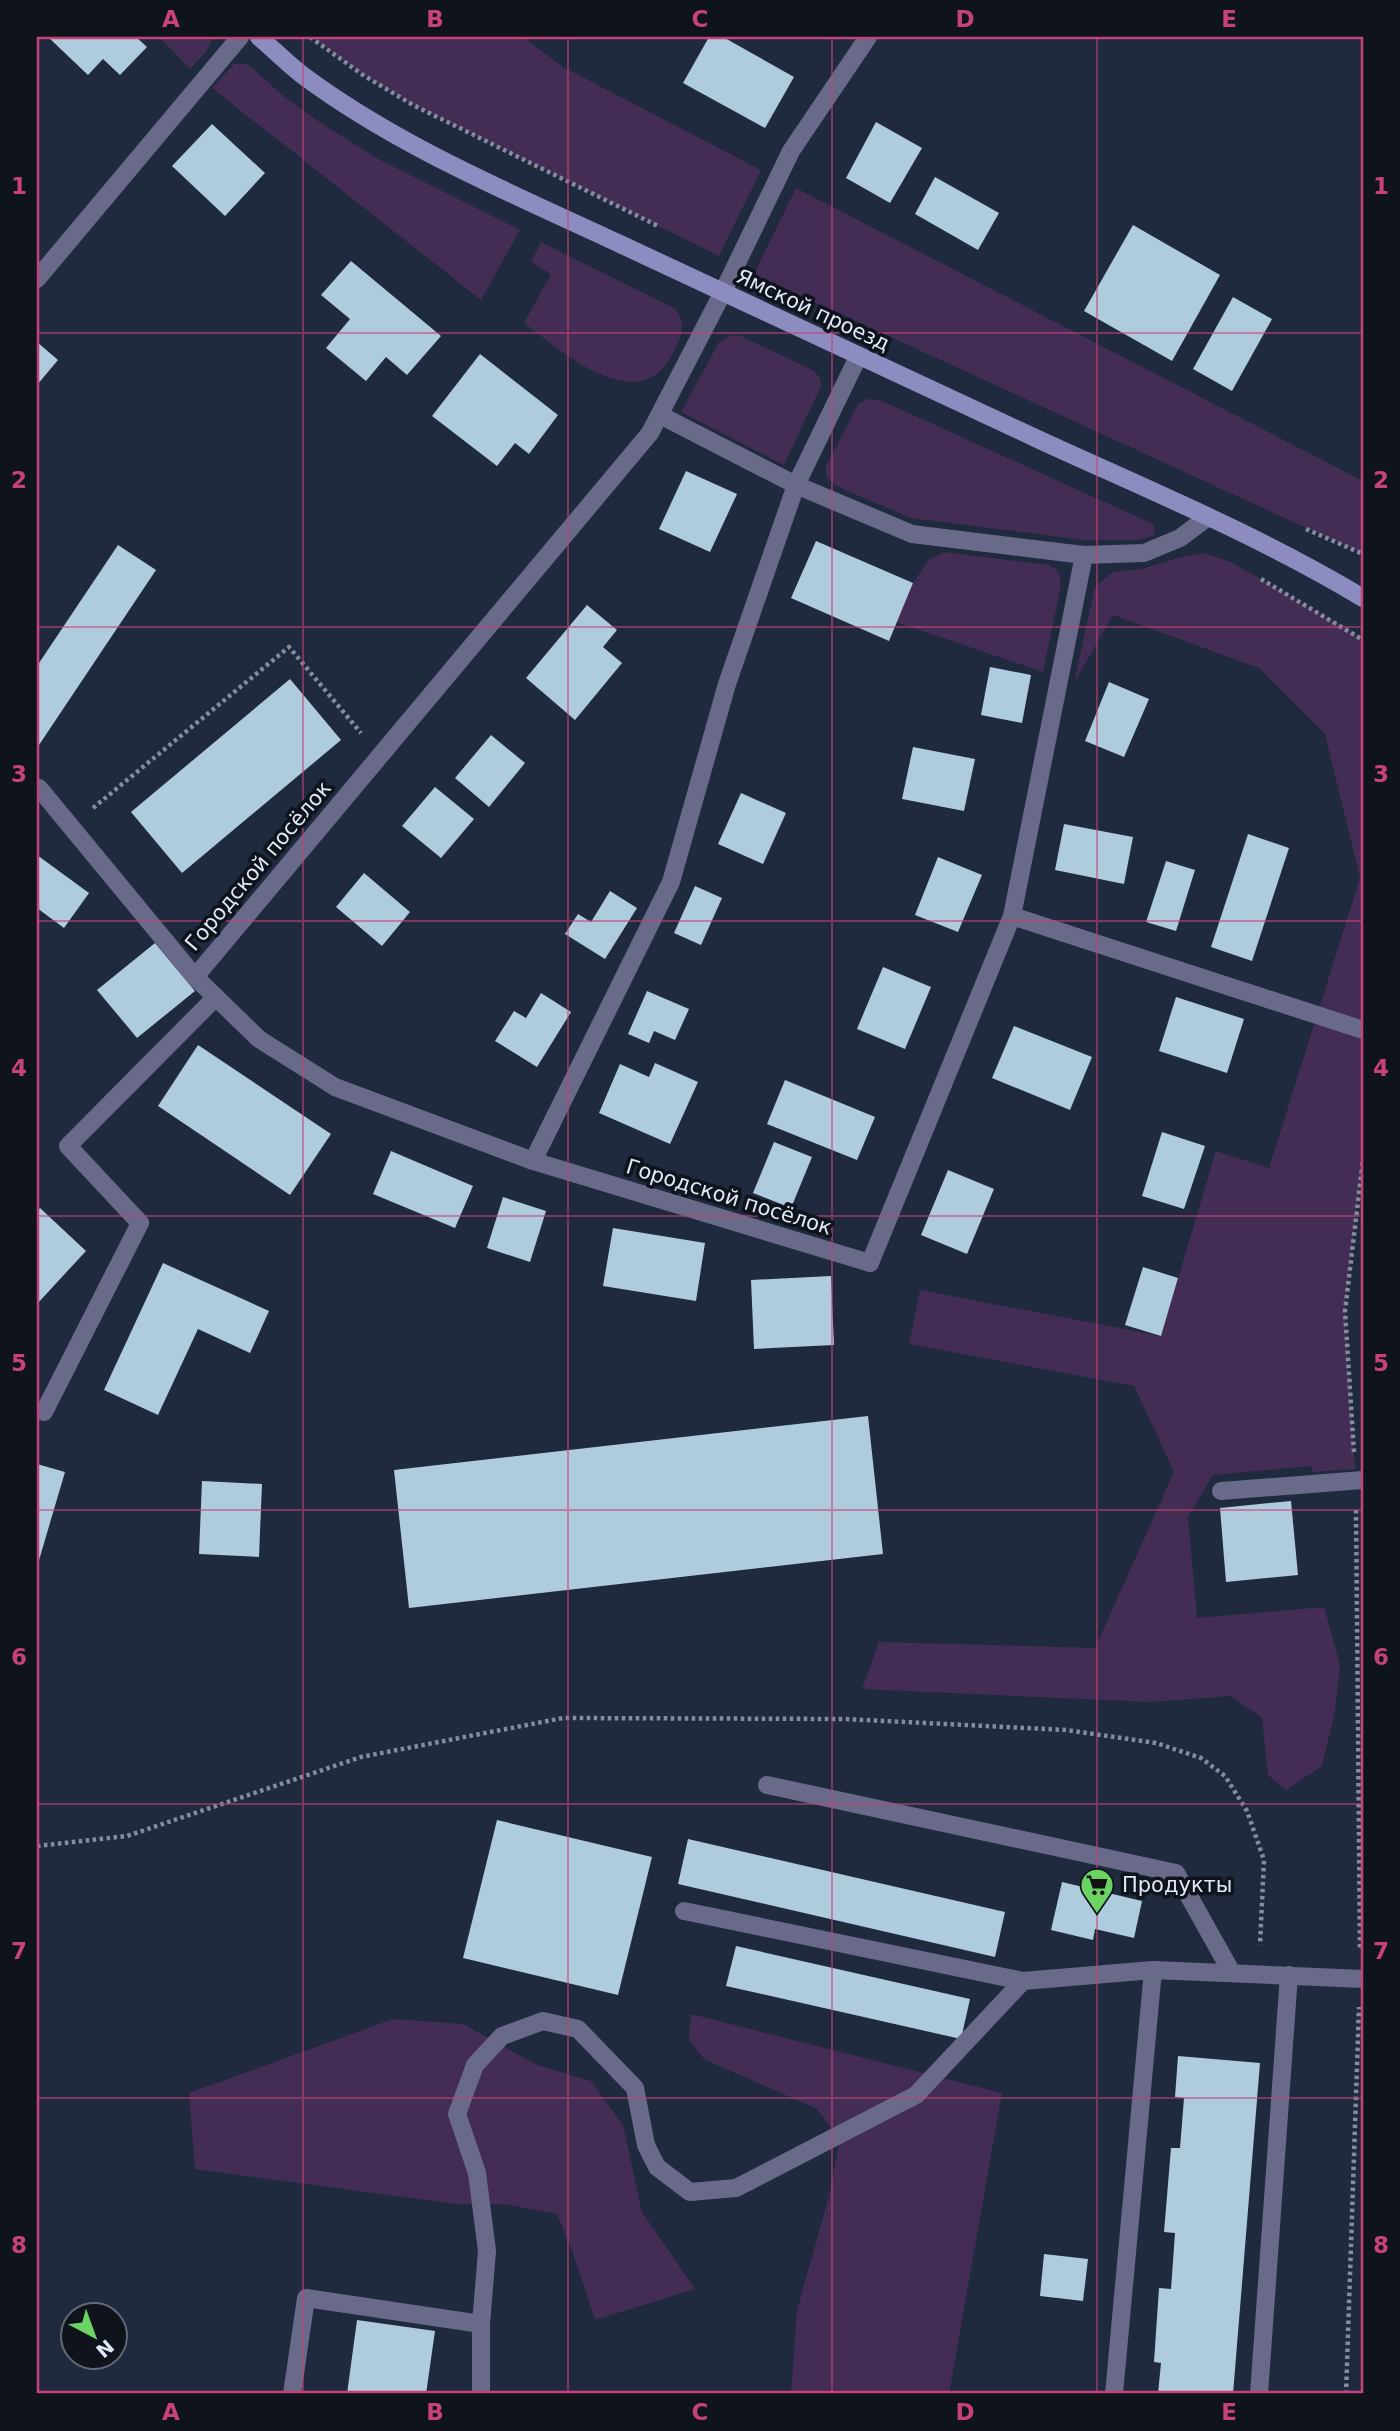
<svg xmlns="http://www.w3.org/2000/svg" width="1400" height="2431" font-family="'DejaVu Sans',sans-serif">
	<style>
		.green { fill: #432d55 }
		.building { fill: #afcbde }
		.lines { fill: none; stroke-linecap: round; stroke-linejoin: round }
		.path { stroke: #848d9e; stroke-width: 4.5; stroke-dasharray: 3.5 3.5; stroke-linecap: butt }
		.lane { stroke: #69698a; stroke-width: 18 }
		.street { stroke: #69698a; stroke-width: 18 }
		.secondary { stroke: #8d8cc1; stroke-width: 18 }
		.grid { fill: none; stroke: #c8427a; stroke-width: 2; stroke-opacity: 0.55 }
		.labels { text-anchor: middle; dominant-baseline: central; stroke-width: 7; stroke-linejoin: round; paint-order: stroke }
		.street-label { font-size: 21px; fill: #e1e9f7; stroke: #0e131c }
		.poi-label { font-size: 21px; fill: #e1e9f7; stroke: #0e131c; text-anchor: start }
		.neatline { fill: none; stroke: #c8427a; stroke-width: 2.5 }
		.grid-label { font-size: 23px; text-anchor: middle; font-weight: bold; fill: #c8427a }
	</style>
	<rect width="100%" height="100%" fill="#1f2a3e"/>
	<g class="green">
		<path d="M159,37H211C211,50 199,59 190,69Z"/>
		<path d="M311,37H523L563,67L761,170L719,256L413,105L363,75Z"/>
		<path d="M243,63L251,67L287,99L324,125L380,160L520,230L481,300L212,88L234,64Z"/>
		<path d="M796,188L1363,481V554L754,274Z"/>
		<path d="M541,242L676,309C687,327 681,336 673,353C639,421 561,351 524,323L551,274L531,262Z"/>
		<path d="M731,335L741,336L814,371L820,378L821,386L784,465L681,412L719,342Z"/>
		<path d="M869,399L880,400L1153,524L1155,530L1153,536L1136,540H1084L911,518L836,486L826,476V466L859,403Z"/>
		<path d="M944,552L1049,565L1059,572L1061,585L1043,672L896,622L913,583L929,560Z"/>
		<path d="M1204,553L1231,562L1356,634L1363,640V1160L1345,1311L1355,1469L1312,1472L1311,1466L1213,1475L1188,1517L1197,1618L1324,1607L1340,1665L1335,1712L1322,1766L1286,1790L1268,1775L1262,1718L1231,1696L1151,1702L862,1689L879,1642L1095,1648L1174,1472L1134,1386L909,1344L920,1290L1161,1336L1216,1151L1269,1168L1360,878L1325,734L1259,668L1113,615L1074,683L1095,587L1113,572L1141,569L1185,556Z"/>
		<path d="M691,2014L1002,2093L949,2394H791L797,2310L829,2196L840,2139L817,2109L704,2059L689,2040Z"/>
		<path d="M393,2019L463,2024L537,2065L591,2081L623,2125L642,2212L695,2289L595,2320L573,2253L557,2214L504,2204H457L195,2169L189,2093Z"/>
	</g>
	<g class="building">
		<path d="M48,37H136L147,47L120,75L103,59L88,75Z"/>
		<path d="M709,37H723L794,77L765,128L683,83Z"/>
		<path d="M876,122L922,148L890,203L846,178Z"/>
		<path d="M212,124L265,173L225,216L172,166Z"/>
		<path d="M935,177L999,213L978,250L915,214Z"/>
		<path d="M1133,225L1220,275L1172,361L1084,311Z"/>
		<path d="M351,261L441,336L407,375L386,357L366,381L326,348L350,319L321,295Z"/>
		<path d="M1233,297L1272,319L1232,391L1193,369Z"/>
		<path d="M37,342L58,360L37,385Z"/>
		<path d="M480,354L558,415L529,454L515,443L497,466L432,416Z"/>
		<path d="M686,471L737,494L710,552L659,529Z"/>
		<path d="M816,541L913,583L889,641L791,598Z"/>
		<path d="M118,545L156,570L37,748V666Z"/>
		<path d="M587,605L617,630L603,647L622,663L575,720L526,678Z"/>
		<path d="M990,667L1031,675L1022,723L981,715Z"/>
		<path d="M290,679L341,740L182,873L131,812Z"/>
		<path d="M1109,682L1149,699L1124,757L1085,741Z"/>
		<path d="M491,735L525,763L489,807L455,778Z"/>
		<path d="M913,747L975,759L964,811L902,799Z"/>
		<path d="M435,787L474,819L441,858L402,826Z"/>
		<path d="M741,793L786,813L763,864L718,844Z"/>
		<path d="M1064,824L1133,837L1124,884L1055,870Z"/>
		<path d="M1248,834L1289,848L1252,961L1211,947Z"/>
		<path d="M37,855L89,893L64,928L37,908Z"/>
		<path d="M938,857L982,875L958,932L915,915Z"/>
		<path d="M1166,861L1195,870L1176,931L1146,922Z"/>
		<path d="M364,873L410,912L382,946L336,907Z"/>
		<path d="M695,886L722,898L701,945L674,933Z"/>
		<path d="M610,891L637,908L605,959L565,934L578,914L591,922Z"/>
		<path d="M155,943L195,991L137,1038L97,990Z"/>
		<path d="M883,967L931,987L905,1049L857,1029Z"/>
		<path d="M647,991L689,1009L675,1040L654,1031L649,1043L628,1034Z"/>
		<path d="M541,993L571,1012L537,1067L495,1041L514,1011L526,1018Z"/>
		<path d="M1176,997L1244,1019L1227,1073L1159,1051Z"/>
		<path d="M1014,1026L1092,1057L1070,1110L992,1078Z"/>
		<path d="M198,1045L331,1134L290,1195L158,1106Z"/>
		<path d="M655,1063L698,1082L670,1144L599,1113L620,1064L649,1077Z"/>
		<path d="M785,1080L875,1117L857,1160L767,1124Z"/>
		<path d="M1162,1132L1205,1146L1184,1209L1142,1196Z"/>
		<path d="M774,1142L812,1157L791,1208L753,1193Z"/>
		<path d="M391,1151L473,1186L455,1228L373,1194Z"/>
		<path d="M948,1170L994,1189L967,1254L921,1235Z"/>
		<path d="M503,1197L546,1211L530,1262L487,1248Z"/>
		<path d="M40,1208L86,1251L37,1304V1212Z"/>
		<path d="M613,1228L705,1243L696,1301L603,1286Z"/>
		<path d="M163,1263L269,1311L250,1353L198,1329L158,1415L104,1390Z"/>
		<path d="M1143,1267L1178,1278L1161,1336L1125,1325Z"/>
		<path d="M831,1276L834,1345L754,1349L751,1280Z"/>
		<path d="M868,1416L883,1554L409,1608L394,1470Z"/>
		<path d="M37,1464L65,1472L37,1567Z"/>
		<path d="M202,1481L262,1484L259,1557L199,1554Z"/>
		<path d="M1291,1501L1298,1575L1226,1582L1220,1508Z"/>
		<path d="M497,1820L652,1857L618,1995L463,1958Z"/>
		<path d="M688,1839L1005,1912L995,1957L678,1884Z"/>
		<path d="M1062,1882L1142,1901L1134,1938L1095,1929L1093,1940L1051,1930Z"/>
		<path d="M736,1946L970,1999L961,2039L726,1986Z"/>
		<path d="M1178,2056L1260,2063L1233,2394H1158L1161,2363L1154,2362L1159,2288L1171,2289L1175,2233L1164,2232L1171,2148H1180L1184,2098L1175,2097Z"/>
		<path d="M1044,2254L1088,2259L1083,2301L1040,2296Z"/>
		<path d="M357,2320L435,2331L426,2394H347Z"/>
	</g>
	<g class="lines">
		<g class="path">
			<path d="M310,37L363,75L413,105L658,226"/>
			<path d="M1306,529L1363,554"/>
			<path d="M1261,579L1363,640"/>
			<path d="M93,808L289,647L361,733"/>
			<path d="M1354,1452L1345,1311L1363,1160"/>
			<path d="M1356,1510L1360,1949"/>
			<path d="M37,1846L127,1836L361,1757L563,1718L845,1719L1066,1730L1156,1743L1201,1758L1225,1776L1247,1811L1264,1860L1260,1945"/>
			<path d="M1346,2394L1359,2007"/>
		</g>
		<g class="lane">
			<path d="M37,279L240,37"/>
			<path d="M723,292L791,151L868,37"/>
			<path d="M660,415L796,485L912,534L1084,555L1144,553L1180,538L1208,517"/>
			<path d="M39,788L195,977"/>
			<path d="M1012,916L1363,1030"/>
			<path d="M533,1161L671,882L727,684L796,485L858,357"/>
			<path d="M870,1263L1012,916L1084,555"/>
			<path d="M44,1412L140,1223L68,1146L216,997"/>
			<path d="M1221,1491L1363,1480"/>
			<path d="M767,1785L1176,1873L1232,1973"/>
			<path d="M684,1911L1023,1981L1153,1970"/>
			<path d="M292,2394L306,2298L481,2324L487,2251L477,2173L457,2114L475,2065L502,2036L543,2021L578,2029L635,2088L646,2145L657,2167L690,2192L736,2188L916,2095L1023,1981"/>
			<path d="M1114,2394L1153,1970L1363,1979"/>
			<path d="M1259,2394L1289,1975"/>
		</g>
		<g class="street">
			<path d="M723,292L650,433L195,977L259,1039L335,1087L533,1161L870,1263"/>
			<path d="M481,2324V2394"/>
		</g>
		<path class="secondary" d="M259,37C273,49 286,62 301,74C397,146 511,193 620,244C761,310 902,377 1044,442C1151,491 1262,537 1363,598"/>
	</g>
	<path class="grid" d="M303,37V2394M568,37V2394M832,37V2394M1097,37V2394M37,333H1363M37,627H1363M37,921H1363M37,1216H1363M37,1510H1363M37,1804H1363M37,2098H1363"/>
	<defs>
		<symbol id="supermarket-pin" viewBox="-11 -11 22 30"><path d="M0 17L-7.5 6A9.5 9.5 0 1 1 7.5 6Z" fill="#6ad363" stroke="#0e131c"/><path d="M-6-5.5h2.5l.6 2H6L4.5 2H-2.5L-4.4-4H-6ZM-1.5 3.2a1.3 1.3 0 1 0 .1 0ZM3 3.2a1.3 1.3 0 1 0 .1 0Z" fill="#111"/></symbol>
	</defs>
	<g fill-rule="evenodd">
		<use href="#supermarket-pin" x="1078" y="1866" width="38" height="52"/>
	</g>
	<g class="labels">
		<g class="street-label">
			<text transform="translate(813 310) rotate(25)">Ямской проезд</text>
			<text transform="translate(258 866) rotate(-50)">Городской посёлок</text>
			<text transform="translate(729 1197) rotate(17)">Городской посёлок</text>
		</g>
		<g class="poi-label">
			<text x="1122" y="1885">Продукты</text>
		</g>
	</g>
	<rect width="1400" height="2431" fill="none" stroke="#0e131c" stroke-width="77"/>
	<g transform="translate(94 2336) rotate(139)"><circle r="33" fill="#0e131c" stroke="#626974" stroke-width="2"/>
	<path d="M0-5L12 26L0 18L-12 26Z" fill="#6ad363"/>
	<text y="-10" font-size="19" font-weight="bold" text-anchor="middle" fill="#e1e9f7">N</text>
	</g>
	<rect x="38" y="38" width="1324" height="2354" class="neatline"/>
	<g class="grid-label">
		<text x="171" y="27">A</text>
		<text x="435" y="27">B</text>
		<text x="700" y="27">C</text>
		<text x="965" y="27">D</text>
		<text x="1229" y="27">E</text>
		<text x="19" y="194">1</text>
		<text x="1381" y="194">1</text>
		<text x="19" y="488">2</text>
		<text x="1381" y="488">2</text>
		<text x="19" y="782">3</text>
		<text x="1381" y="782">3</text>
		<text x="19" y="1076">4</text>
		<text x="1381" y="1076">4</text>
		<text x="19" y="1371">5</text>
		<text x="1381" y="1371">5</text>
		<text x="19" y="1665">6</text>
		<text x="1381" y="1665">6</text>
		<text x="19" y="1959">7</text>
		<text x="1381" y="1959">7</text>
		<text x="19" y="2253">8</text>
		<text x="1381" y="2253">8</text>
		<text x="171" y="2420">A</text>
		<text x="435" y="2420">B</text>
		<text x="700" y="2420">C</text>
		<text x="965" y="2420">D</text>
		<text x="1229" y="2420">E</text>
	</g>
</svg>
